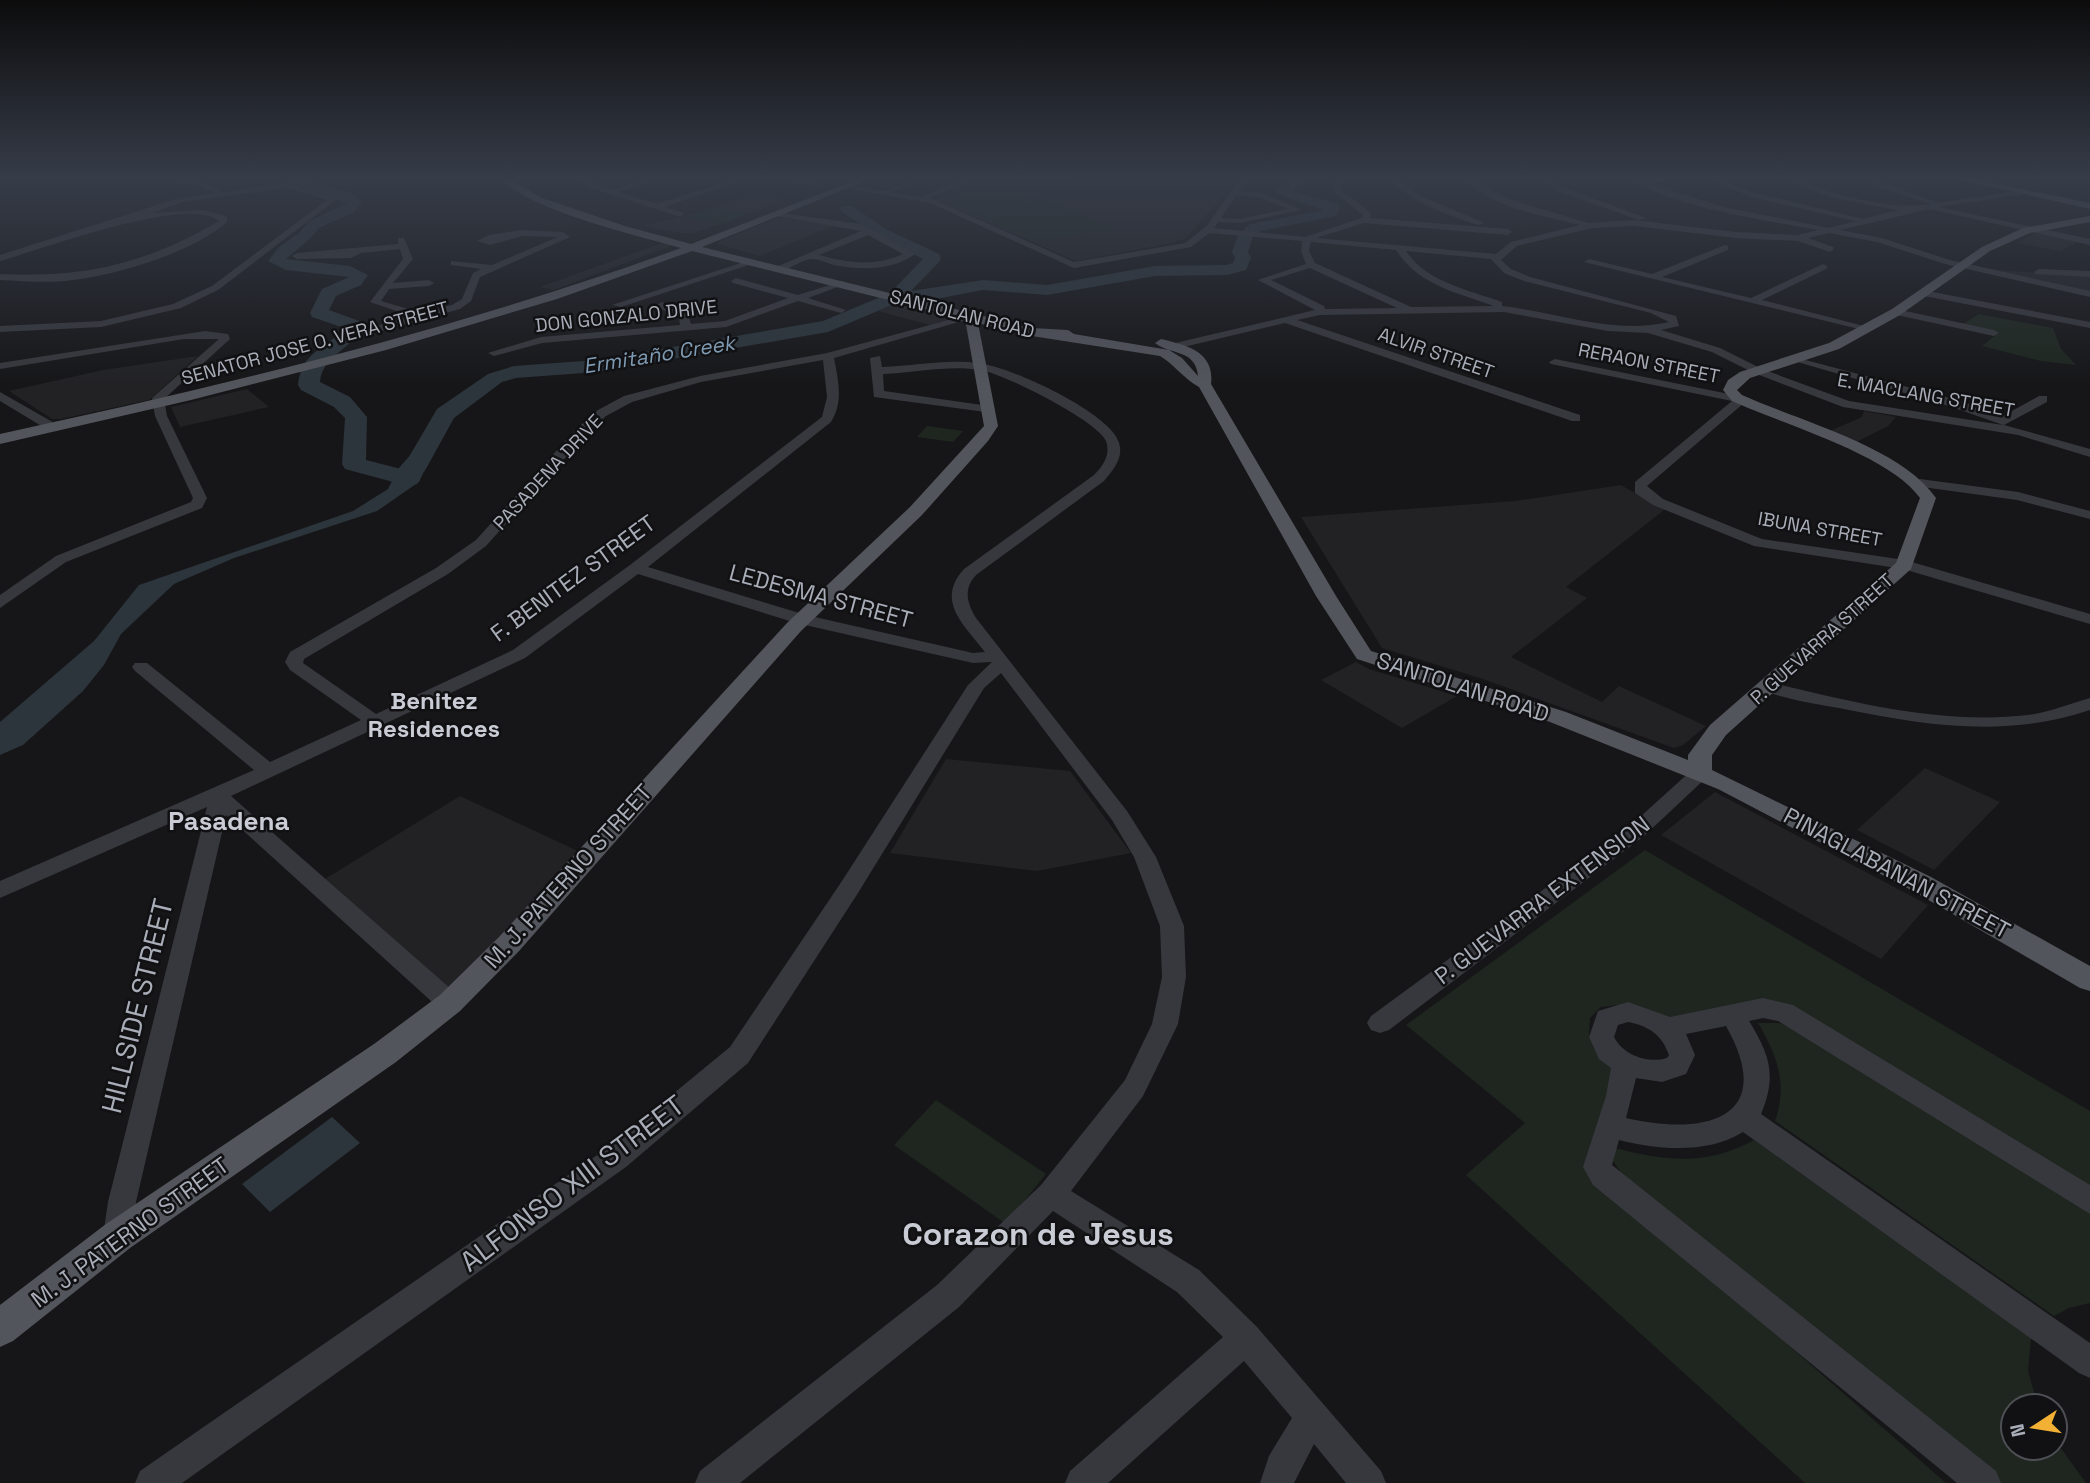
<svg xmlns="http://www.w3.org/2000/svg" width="2090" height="1483" font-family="'Space Grotesk',sans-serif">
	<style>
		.built { fill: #222225 }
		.green { fill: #1e261f }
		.water { fill: #2c353c }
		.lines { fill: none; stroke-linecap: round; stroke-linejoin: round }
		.stream { stroke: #2c353c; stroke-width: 2.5 }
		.river { fill: #2c353c; fill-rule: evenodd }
		.minor { fill: #37383d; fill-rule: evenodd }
		.major { fill: #53555c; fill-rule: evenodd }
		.labels { text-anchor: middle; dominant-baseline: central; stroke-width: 5; stroke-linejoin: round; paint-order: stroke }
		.far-street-label { font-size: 19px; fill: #a8adb8; stroke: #111113 }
		.far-water-label { font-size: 21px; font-style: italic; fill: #7f9bb3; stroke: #111113 }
		.street-label { font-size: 23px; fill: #a8adb8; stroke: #111113 }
		.neighbourhood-label { font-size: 24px; font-weight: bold; fill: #c9ccd4; stroke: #111113 }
		.quarter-label { font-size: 26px; font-weight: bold; fill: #c9ccd4; stroke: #111113 }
		.near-street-label { font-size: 28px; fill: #a8adb8; stroke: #111113 }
		.near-quarter-label { font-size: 32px; font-weight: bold; fill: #c9ccd4; stroke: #111113 }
	</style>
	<rect width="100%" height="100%" fill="#161618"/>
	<g class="built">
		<path d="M980,178H1238L1186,238L1173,243L1076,261L934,199Z"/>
		<path d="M750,195L785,200L748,214L712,209Z"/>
		<path d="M682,217L725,223L690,234L643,226Z"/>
		<path d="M780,217L835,225L760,256L717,244L720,241Z"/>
		<path d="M2035,233H2040L2080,241L2060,251L2018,243Z"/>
		<path d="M662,243L673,245L554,290L540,287Z"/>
		<path d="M1996,270L2090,276V292Z"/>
		<path d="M898,303L955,318L934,326L878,311Z"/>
		<path d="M198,356L149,400L61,419H52L9,391L103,370Z"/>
		<path d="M247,389L269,407L180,427L171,407Z"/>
		<path d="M1864,411L1896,417L1888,426L1852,444L1823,434L1862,417Z"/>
		<path d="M1621,485L1664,510L1566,587L1587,598L1511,657L1602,702L1619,686L1706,726L1683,745L1674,748L1480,678L1382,648L1301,517L1515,501Z"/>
		<path d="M1356,662L1369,669L1457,696L1402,728L1321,680Z"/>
		<path d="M946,759L1070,771L1131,853L1037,871L890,853Z"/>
		<path d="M1925,768L2000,802L1934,870L1857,830Z"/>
		<path d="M1715,792L1928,905L1881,959L1661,835Z"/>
		<path d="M460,796L580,852L454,994L325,879Z"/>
	</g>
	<g class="green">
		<path d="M989,178H1067L1079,193L970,208L953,201L959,191Z"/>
		<path d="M1047,200L1113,229L1034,241L967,211Z"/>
		<path d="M712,209L748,214L725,223L682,217Z"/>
		<path d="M1979,314L2053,328L2061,349L2076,365L2041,361L1982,346L1998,333L1961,325Z"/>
		<path d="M927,426H928L963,431L953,442L917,437Z"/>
		<path d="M1645,850L2090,1111V1187L1792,1007L1670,1022L1656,1013L1627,1004L1601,1007L1590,1018L1589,1035L1594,1048L1617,1069L1609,1188L1946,1483H1805L1466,1175L1525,1123L1406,1025Z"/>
		<path d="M1758,1023H1779L1789,1027L2090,1213V1303L2069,1308L2054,1316L1775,1121C1788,1084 1777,1055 1758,1023Z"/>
		<path d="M936,1100L1046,1174L1006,1224L894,1145Z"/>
		<path d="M1754,1140L2031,1338L2028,1371L2038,1406H2013V1448H2055V1440L2086,1483H2001L1622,1174L1613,1161L1615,1148C1664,1161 1708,1166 1754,1140Z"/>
	</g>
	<g class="water">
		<path d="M436,426V446L419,482L377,511L234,558L174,584L121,634L104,665L83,691L23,745L0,755V722L94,641L139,585L353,511L388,489L398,469Z"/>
		<path d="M332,1117L360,1143L270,1212L242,1184Z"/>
	</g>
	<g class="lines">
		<path class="stream" d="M882,194L923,178"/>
		<path class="river" d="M298,178H312V182L351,193L362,202L354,212L319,228L311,238L286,259L350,266L368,275L361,285L336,296L329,310L362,322L365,326C351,349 322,356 320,382L350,397L367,417L366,460L405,470L403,467L437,409L488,374L514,366L597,360L823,321L890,293L923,259L876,235L842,212L840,209L842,206H852L886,229L939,254L941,258L939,262L911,291L983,280L1047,285L1155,266L1226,265L1233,263L1235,258L1232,252L1238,235L1250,224L1324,210L1276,194V188L1286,184L1288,178H1302L1299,186L1293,191L1338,204L1340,207L1336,216L1260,231L1253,237L1248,252L1251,258L1246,270L1227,275L1155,276L1047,295L983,290L925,301L899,302L828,332L597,372L516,378L502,382L454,418L427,467L424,472L417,474L420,479L417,484L408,486L345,469L342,464L345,418L334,407L301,390L298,385C302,350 325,351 344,328L312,317L310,313L322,289L349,277L286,270L268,261L279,247L300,232L308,222L347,203L300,187Z"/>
		<g class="minor">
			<path d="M141,178L200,181L224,192L319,178L295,186L337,199L218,290L181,308L101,327L0,332V326L101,321L173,304L212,286L327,200L287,188L183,202L152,213L201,210L227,216V222C190,254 114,276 65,281C44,283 22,281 0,280V274C84,278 146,264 219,221C189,194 40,250 0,261V255L179,198L215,193L198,185Z"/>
			<path d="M575,178H584L612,190L649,178H661L619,192L657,204L737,178H748L665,207L684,213L681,217L590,188Z"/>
			<path d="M763,178H786L824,184L820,186Z"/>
			<path d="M966,178H976L930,198L1074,262L1185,243L1207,226L1240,178H1248L1239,191L1263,193L1301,210L1240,223L1218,222L1214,228L1305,237L1361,218L1363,215L1334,192L1333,181L1337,178H1345L1340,183L1342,191L1371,213L1370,218L1508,229L1512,232L1508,235L1364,223L1316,238L1496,254L1511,242L1580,225C1542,215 1491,208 1463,178H1471L1508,199L1588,223L1634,220L1736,232L1798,235L1818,230C1764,220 1672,207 1627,178H1695L1650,183L1723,207L1829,228L1856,221L1751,197L1705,178H1716L1756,193L1863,219L1897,210L1829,197L1783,178C1802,178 1818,189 1835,193C1867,202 1900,209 1932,204L1880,188L1861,178H1871L1938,203L2022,190L2025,194L1938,207L2090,239V245L1930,209L1840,230L1882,238L1950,260L2090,291V297L1945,264L1877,242L1829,233L1808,238L1833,247L1834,249L1830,252L1798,241L1736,238L1634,226L1592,228L1517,246L1501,260L1511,269L1530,277L1676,316L1679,326L1661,330L1720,348L1762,369L1849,401L2003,425L1949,406L1794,361V357L1957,400L2003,416L2039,396H2047V402L2004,425L2090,449V457L2018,435L1843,407L1754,373L1712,352L1648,333L1608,331L1504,312L1320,315L1297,320L1580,415V421H1572L1285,323L1175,349L1171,348V344L1315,310L1258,280L1306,264L1301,251L1302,241L1209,233L1191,247L1074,268L930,203L841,187L845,185L921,197ZM1236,196L1259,197L1288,209L1240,219L1221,218ZM1311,242L1396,250C1418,285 1458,293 1494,306L1411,307L1315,263L1309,251ZM1406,251L1491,259L1504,273L1524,281L1651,313L1669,322C1613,335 1557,312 1502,306V302C1469,290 1426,282 1406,251ZM1310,268L1397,308L1325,309L1324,306L1271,280Z"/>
			<path d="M1388,178H1396L1425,198L1485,223L1478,225C1446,214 1412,203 1388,178Z"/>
			<path d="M1543,178H1551L1563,187L1646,218L1639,220L1557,191Z"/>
			<path d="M774,212L861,224L915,254C892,271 860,270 834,265C827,263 819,259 812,259C800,259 789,272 776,271V267L861,231L777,216ZM868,235L903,254C875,267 848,263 819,255Z"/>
			<path d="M522,230L563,232L570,237L480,277L471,301L460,309L377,332L373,331V327L411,316L370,302L403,259L400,249L361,253L351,258L297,259L292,256L297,253L398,244V238H404L413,259L393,283L429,280L434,283L429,286L389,289L381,301L422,313L452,305L462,299L473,273L481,269L451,265V261L492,265L558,237L522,236L490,245L477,241L489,235Z"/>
			<path d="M1725,245L1728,246V250L1662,277L1751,298L1823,264L1828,267L1826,269L1762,300L1872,328L1867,331L1584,262L1589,259L1652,274Z"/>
			<path d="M750,260L758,262L621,307L612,305Z"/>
			<path d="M2039,269L2090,271V277L2036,274L2034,272Z"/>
			<path d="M736,278L798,295L843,281V285L808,298L846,310L841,313L798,301L726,327L542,343L494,356L488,353L541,337L680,325L679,318L658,307L657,305L662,302L688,314L691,324L725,321L788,298L733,283L731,281Z"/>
			<path d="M1922,290L2090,322V328L1919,295V291Z"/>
			<path d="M1896,309L1994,330L1999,333L1994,336L1892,314V310Z"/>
			<path d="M967,315L976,317L834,358C838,380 844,401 831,422L648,567L806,615L973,653L985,652C964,625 935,601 964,569L1094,475C1103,466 1111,455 1106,441C1098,421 1003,373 980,370C949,365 914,373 883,374L884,391L989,406L995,410L993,413L874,397L870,358L880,356L882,367C914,366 947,359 978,363C1009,366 1111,413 1119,443C1124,458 1113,470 1104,481L976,575C963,589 967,603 976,618L1127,811L1156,857L1184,926L1186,977L1178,1024L1143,1096L1071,1191L1199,1270L1257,1327L1381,1471L1386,1483H1346L1314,1444L1294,1483H1260L1269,1456L1292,1418L1244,1361L1108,1483H1065L1070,1471L1223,1337L1177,1292L1053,1211L959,1307L740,1483H695L700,1471L937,1285L1041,1185L1125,1080L1152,1024L1162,977L1160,926L1134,857L1112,820L1001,673L984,688L858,893L748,1063L626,1167L182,1483H135L140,1471L606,1149L730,1047L842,881L968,685L992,662L973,663L796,623L638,574L525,658L231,796L459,996L462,1003L459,1010L450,1013L441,1010L226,815L136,1202L133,1236L128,1246L118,1250L108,1246L103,1236L108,1202L207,807L0,898V881L254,770L135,671L132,667L135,663H147L270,762L361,720L290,670L285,662L290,652L436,568L476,540L576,429L598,410L624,396L700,376L827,353ZM823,360L827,397L822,417L630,565L513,650L376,714L303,663L304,659L448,574L486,546L586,435L606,416L632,402L701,382Z"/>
			<path d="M205,331L228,334L230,339L164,399L167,416L207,498L202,508L66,562L0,608V595L56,556L191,502L193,498L155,416L152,398L219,339H184L0,369V363Z"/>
			<path d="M1555,359L1744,397V403L1647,486L1663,499L1762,539L1905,560L2090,614V624L1903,569L1754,546L1653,505L1635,493V482L1732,401L1551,364L1549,362Z"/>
			<path d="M0,392L56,424L58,427L52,431L48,430L0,401Z"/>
			<path d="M1920,479L2018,492L2090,511V519L2017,500L1915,486V480Z"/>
			<path d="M1769,682C1852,702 1942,725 2028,715C2050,712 2069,704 2090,698V710C2008,738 1927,726 1844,709C1823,705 1801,702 1780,696L1763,691L1760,687L1763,683Z"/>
			<path d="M1700,767L1707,769L1710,773L1707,777L1644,836L1389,1030L1380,1033L1371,1030L1367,1023L1371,1016L1630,826L1693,769Z"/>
			<path d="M1763,998L1793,1005L2090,1185V1214L1778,1021L1763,1018L1749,1021C1770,1055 1777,1076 1761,1114L2090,1343V1378L2079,1373L1743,1132C1708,1154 1658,1150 1619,1140L1612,1165L1996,1471L2001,1483H1957L1593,1185L1583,1167L1606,1096L1611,1068L1599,1059L1589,1037L1598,1011L1628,1002L1670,1017ZM1628,1022C1649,1026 1662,1035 1669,1055L1667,1058C1648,1064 1623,1055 1614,1037L1618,1025ZM1726,1026C1779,1120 1703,1136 1626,1118L1636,1078L1662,1082L1686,1074L1695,1055L1686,1034Z"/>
		</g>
		<g class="major">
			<path d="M499,178H509L542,198L625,226L691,244L861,178H873L702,247L1032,328L1068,330L1074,334L1169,350L1182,358L1198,376C1196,349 1170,355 1155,343L1161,339C1187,345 1215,352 1211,384L1336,596L1371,651L1566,712L1688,760V755L1710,725L1896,563L1920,498C1889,454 1782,424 1732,401L1723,390L1728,380L1740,372L1829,343L1892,309L1982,247L2023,228L2090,216V222L2030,233L1990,251L1900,315L1839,349L1750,378L1737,390L1742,395C1799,421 1901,447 1936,498L1911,569L1726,735L1712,755V770L1931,877L2090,966V991L2080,988L1913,891L1718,789L1550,722L1357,659L1316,596L1199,387C1184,379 1175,365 1160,356L1032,336L978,323L998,426L988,441L922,515L801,631L519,951L460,1011L396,1062L130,1248L13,1341L0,1347V1305L106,1224L374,1044L440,995L499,937L787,623L910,507L984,426L965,319L692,251L557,299L386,350L191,400L0,444V434C230,384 459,329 681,248C632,234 534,212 499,178Z"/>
			<path d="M1953,178H1969L2090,203V209Z"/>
		</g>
	</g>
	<linearGradient id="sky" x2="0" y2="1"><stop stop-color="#0c0c0d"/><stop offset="0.46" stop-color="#363c48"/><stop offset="1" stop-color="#363c48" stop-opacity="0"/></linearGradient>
	<rect width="2090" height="386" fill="url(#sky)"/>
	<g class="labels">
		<g class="far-street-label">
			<text transform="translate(962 314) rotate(14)">SANTOLAN ROAD</text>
			<text transform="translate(626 316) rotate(-6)">DON GONZALO DRIVE</text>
			<text transform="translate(315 343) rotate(-15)">SENATOR JOSE O. VERA STREET</text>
			<text transform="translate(1436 353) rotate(19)">ALVIR STREET</text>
			<text transform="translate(1649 363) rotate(11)">RERAON STREET</text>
			<text transform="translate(1926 395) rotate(10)">E. MACLANG STREET</text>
			<text transform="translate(548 472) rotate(-47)">PASADENA DRIVE</text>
			<text transform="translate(1820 529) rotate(10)">IBUNA STREET</text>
			<text transform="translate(1822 639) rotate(-42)">P. GUEVARRA STREET</text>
		</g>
		<g class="far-water-label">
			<text transform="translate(659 354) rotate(-9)">Ermitaño Creek</text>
		</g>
		<g class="street-label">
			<text transform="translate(573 578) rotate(-36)">F. BENITEZ STREET</text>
			<text transform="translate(821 596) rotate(15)">LEDESMA STREET</text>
			<text transform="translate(1463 687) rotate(18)">SANTOLAN ROAD</text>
			<text transform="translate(1897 873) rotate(28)">PINAGLABANAN STREET</text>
			<text transform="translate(568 876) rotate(-48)">M. J. PATERNO STREET</text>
			<text transform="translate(1542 900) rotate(-37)">P. GUEVARRA EXTENSION</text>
			<text transform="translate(130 1232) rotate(-36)">M. J. PATERNO STREET</text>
		</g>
		<g class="neighbourhood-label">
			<text x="434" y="700">Benitez<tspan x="434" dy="28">Residences</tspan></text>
		</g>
		<g class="quarter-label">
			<text x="229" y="821">Pasadena</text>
		</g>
		<g class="near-street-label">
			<text transform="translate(137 1006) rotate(-76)">HILLSIDE STREET</text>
			<text transform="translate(572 1183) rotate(-37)">ALFONSO XIII STREET</text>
		</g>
		<g class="near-quarter-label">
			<text x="1038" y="1234">Corazon de Jesus</text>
		</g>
	</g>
	<g transform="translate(2034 1427) rotate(258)"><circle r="33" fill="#111113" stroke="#4d4f55" stroke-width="2"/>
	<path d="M0-5L12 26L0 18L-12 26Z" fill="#f2b134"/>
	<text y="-10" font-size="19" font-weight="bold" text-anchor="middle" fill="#a8adb8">N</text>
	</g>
</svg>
